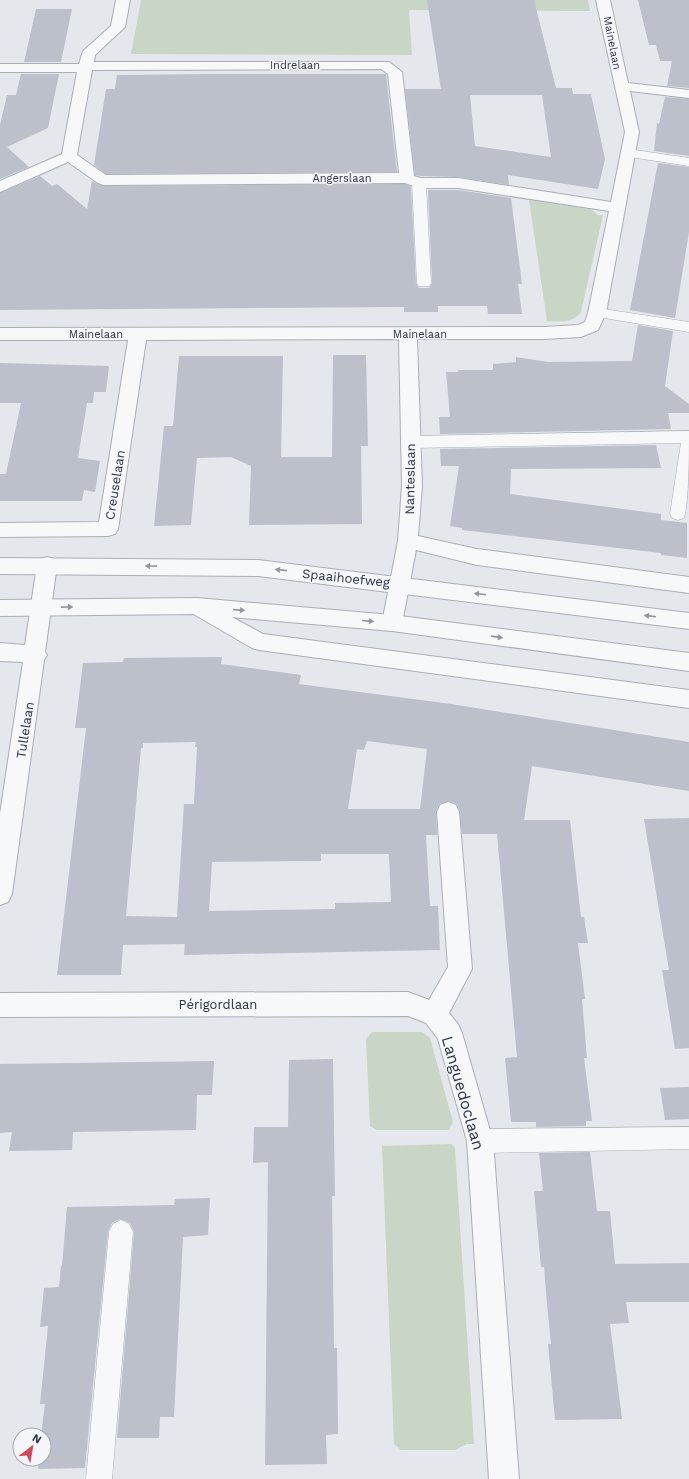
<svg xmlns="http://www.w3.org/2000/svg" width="689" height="1479" font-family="'Work Sans',sans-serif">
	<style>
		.green { fill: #c9d6c5 }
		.building { fill: #bbc0ca; fill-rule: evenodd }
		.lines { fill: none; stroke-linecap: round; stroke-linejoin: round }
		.service-casing { stroke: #a9aeb7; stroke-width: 1 }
		.minor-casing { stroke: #a9aeb7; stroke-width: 2 }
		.tertiary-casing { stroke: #a9aeb7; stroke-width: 2 }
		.service { fill: #f7f8fa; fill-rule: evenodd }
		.minor { fill: #f7f8fa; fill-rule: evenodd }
		.tertiary { fill: #f7f8fa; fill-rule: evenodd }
		.oneway { fill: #9196a0 }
		.labels { text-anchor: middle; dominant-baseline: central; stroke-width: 3; stroke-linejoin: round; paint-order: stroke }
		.far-street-label { font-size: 11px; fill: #2b3445; stroke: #f4f6f9 }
		.street-label { font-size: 13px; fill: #2b3445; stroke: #f4f6f9 }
		.near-street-label { font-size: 16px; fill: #2b3445; stroke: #f4f6f9 }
	</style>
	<rect width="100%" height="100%" fill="#e4e7ec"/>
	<g class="green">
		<path d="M141,0H588L590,11L409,10L412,55L131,54Z"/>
		<path d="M529,200L590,209L598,215H603L581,312C573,324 560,321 547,321Z"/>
		<path d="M372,1032H422L430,1038L453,1122L449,1130H377L370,1126L366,1039Z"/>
		<path d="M452,1144L455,1148L474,1444H466L456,1450H401L394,1444L382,1146Z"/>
	</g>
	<g class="building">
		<path d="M427,0H534L556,88H572L573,94H591L605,159L598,189L508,175L509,185L458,177L421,176L415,175L405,89H441ZM470,95H542L551,157L475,146Z"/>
		<path d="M638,0H689V88L667,86L672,61H660L656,45H649Z"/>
		<path d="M36,9H72L61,62H24Z"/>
		<path d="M21,74H59L48,128L7,147L29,167L0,179V125L7,95H16Z"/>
		<path d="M209,74H386L397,172L106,174L94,165L106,89H115L117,75Z"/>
		<path d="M665,97L689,99V156L654,151L657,123L659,124Z"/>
		<path d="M658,163L689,167V232L675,318L630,310Z"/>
		<path d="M40,176L52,186L57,184L87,209L92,181L103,186L405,184L411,187L416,283L419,288H429L432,283L428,190H458L511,198L522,284H518L522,314H488L487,306H438V312H404V307L0,310V193Z"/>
		<path d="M638,325L673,331L665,386L689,404V413H668L671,429L440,434L439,417H450L446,372H458V370H493V364L516,362V357L548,362L632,361Z"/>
		<path d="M333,355H366L368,446H361L362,524L249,525L251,466L231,457L197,458L191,525L154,526L164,426H173L179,356H283L281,457H332Z"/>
		<path d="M0,363L109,366L106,392H94L93,403H87L78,458L100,461L95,492L84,490L82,501H0V474H6L21,403H0Z"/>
		<path d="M656,445L661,468L511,469L510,494L661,514V520L687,523V558L661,555V553L462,530V528L450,526L459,466H441L440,449Z"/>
		<path d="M222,657L221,664L301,675L299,684L451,704L689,742V791L532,766L524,820H570L581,917H584L588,943H578L585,999H582L587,1058H584L592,1121H586V1126L536,1127V1122H511L505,1058L517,1057L497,834H462L460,811L457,804L449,801L439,804L436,811L437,835H426L430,906H438L440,950L184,955L185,944L123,945L121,975H57L86,728H75L83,663L123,662L124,658ZM367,741L427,749L420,809H348L357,749L364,750ZM196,742L195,747H197L194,804H184L177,917L126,916L141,748H143V743ZM321,854H389L391,902L335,903V909L209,911L212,862L321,861Z"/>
		<path d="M689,818V1048L675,1049L662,970H669L644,819Z"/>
		<path d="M333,1059L335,1196H332L334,1348H337L338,1434L326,1435L327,1464L265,1465L268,1162L253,1163L254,1127H288L289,1060Z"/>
		<path d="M214,1061L212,1095H197L196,1130L73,1132L72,1150L9,1151L12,1132L0,1133V1064Z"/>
		<path d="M689,1087V1119L665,1120L660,1088Z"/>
		<path d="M590,1152L597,1211H610L615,1264L689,1263V1302H626L629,1323L610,1324L622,1419L555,1420L548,1344H551L547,1304L544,1267H541L534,1191H543L539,1153Z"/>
		<path d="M210,1198L208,1235L183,1237L174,1417H160L159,1438H117L134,1232L130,1223L120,1219L112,1223L108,1232L85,1468L38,1469L39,1459H44V1435H41L45,1404H40L48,1326L40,1327L44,1288L59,1287L61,1266H62L67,1207L174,1205L175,1199Z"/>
	</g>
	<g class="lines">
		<defs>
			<g id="service">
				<path d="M628,149L689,158V166L623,156L621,153L623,150Z"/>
				<path d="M419,179L424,180L426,183L431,283L429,286H419L417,283L412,183L414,180Z"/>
				<path d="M597,308L689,322V332L592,316L590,313L592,310Z"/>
				<path d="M689,431C689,453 689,501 684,518L678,520L672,518L670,514L681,443L411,448L405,446L403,442L405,438L411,436Z"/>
				<path d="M689,1127V1149L480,1153L472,1149L468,1141L472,1133L480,1129Z"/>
				<path d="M121,1220L129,1224L133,1232L112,1479H86L109,1232L113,1224Z"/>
			</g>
			<g id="minor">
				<path d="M116,0H130L125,27L95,55L94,62H389L402,72L414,176L421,178H458L611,202L625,132L596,0H610L628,83L689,90V98L630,91L639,132L606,313L598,330L581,337L544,339H417L422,486L418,536L477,549L689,577V593L477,565L416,550L402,623L399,629L392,631L385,629L382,623L398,541L402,486L399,339L146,340L118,529L115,534L108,536L0,537V523L99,522L128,340H0V328L544,327L578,325L585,322L588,313L609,211L458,188H419L405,183L103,185L98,183L68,162L0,192V181L62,154L77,72H0V64H79L83,51L111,26ZM381,69L388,74L399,173L106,175L77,155L92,70Z"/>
				<path d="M47,557L54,559L57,565L45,652L47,655L44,660L12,894L8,902L0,905V814L23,662L0,661V643L25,645L37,565L40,559Z"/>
				<path d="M197,598L263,634L689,690V708L259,650L252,648L190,612L187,606L190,600Z"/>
				<path d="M448,802L456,805L459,812L472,969L449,1013L458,1024L462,1033L493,1141L519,1479H489L467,1141L438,1039L426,1023L408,1016L0,1017V993L408,992L429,1000L448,967L437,812L440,805Z"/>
			</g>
			<g id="tertiary">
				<path d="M0,558L258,560L689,613V629L258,576L0,574Z"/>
				<path d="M197,598L392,615L689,653V671L392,631L197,614L0,616V600Z"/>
			</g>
		</defs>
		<use href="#service" class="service-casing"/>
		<use href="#minor" class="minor-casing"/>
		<use href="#tertiary" class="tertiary-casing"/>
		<use href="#service" class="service"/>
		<use href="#minor" class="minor"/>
		<use href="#tertiary" class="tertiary"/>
	</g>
	<defs><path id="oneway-solid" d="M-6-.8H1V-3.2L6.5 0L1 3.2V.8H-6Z"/></defs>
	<g class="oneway">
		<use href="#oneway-solid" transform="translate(151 566) rotate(-179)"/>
		<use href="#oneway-solid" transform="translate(281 570) rotate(-174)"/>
		<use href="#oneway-solid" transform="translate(480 594) rotate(-173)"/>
		<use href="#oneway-solid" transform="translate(67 607) rotate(-1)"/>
		<use href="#oneway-solid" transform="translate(239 610) rotate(5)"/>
		<use href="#oneway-solid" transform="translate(650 616) rotate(-173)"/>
		<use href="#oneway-solid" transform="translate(368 621) rotate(5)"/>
		<use href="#oneway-solid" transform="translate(497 637) rotate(8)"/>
	</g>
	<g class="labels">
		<g class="far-street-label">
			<text transform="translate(612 43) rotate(79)">Mainelaan</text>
			<text x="295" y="65">Indrelaan</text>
			<text x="342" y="178">Angerslaan</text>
			<text x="96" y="334">Mainelaan</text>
			<text x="420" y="334">Mainelaan</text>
		</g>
		<g class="street-label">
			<text transform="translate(410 479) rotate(-89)">Nanteslaan</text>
			<text transform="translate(115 485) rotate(-81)">Creuselaan</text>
			<text transform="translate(346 578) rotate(6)">Spaaihoefweg</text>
			<text transform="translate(25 730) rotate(-81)">Tullelaan</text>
			<text x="218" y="1004">Périgordlaan</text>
		</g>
		<g class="near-street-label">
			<text transform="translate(463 1093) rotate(74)">Languedoclaan</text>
		</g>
	</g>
	<g transform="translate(32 1447) rotate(31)"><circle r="19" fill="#f4f6f9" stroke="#a4a8b1"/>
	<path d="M0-3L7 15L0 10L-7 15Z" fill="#d1495b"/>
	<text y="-6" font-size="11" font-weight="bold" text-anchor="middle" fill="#2b3445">N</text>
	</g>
</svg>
